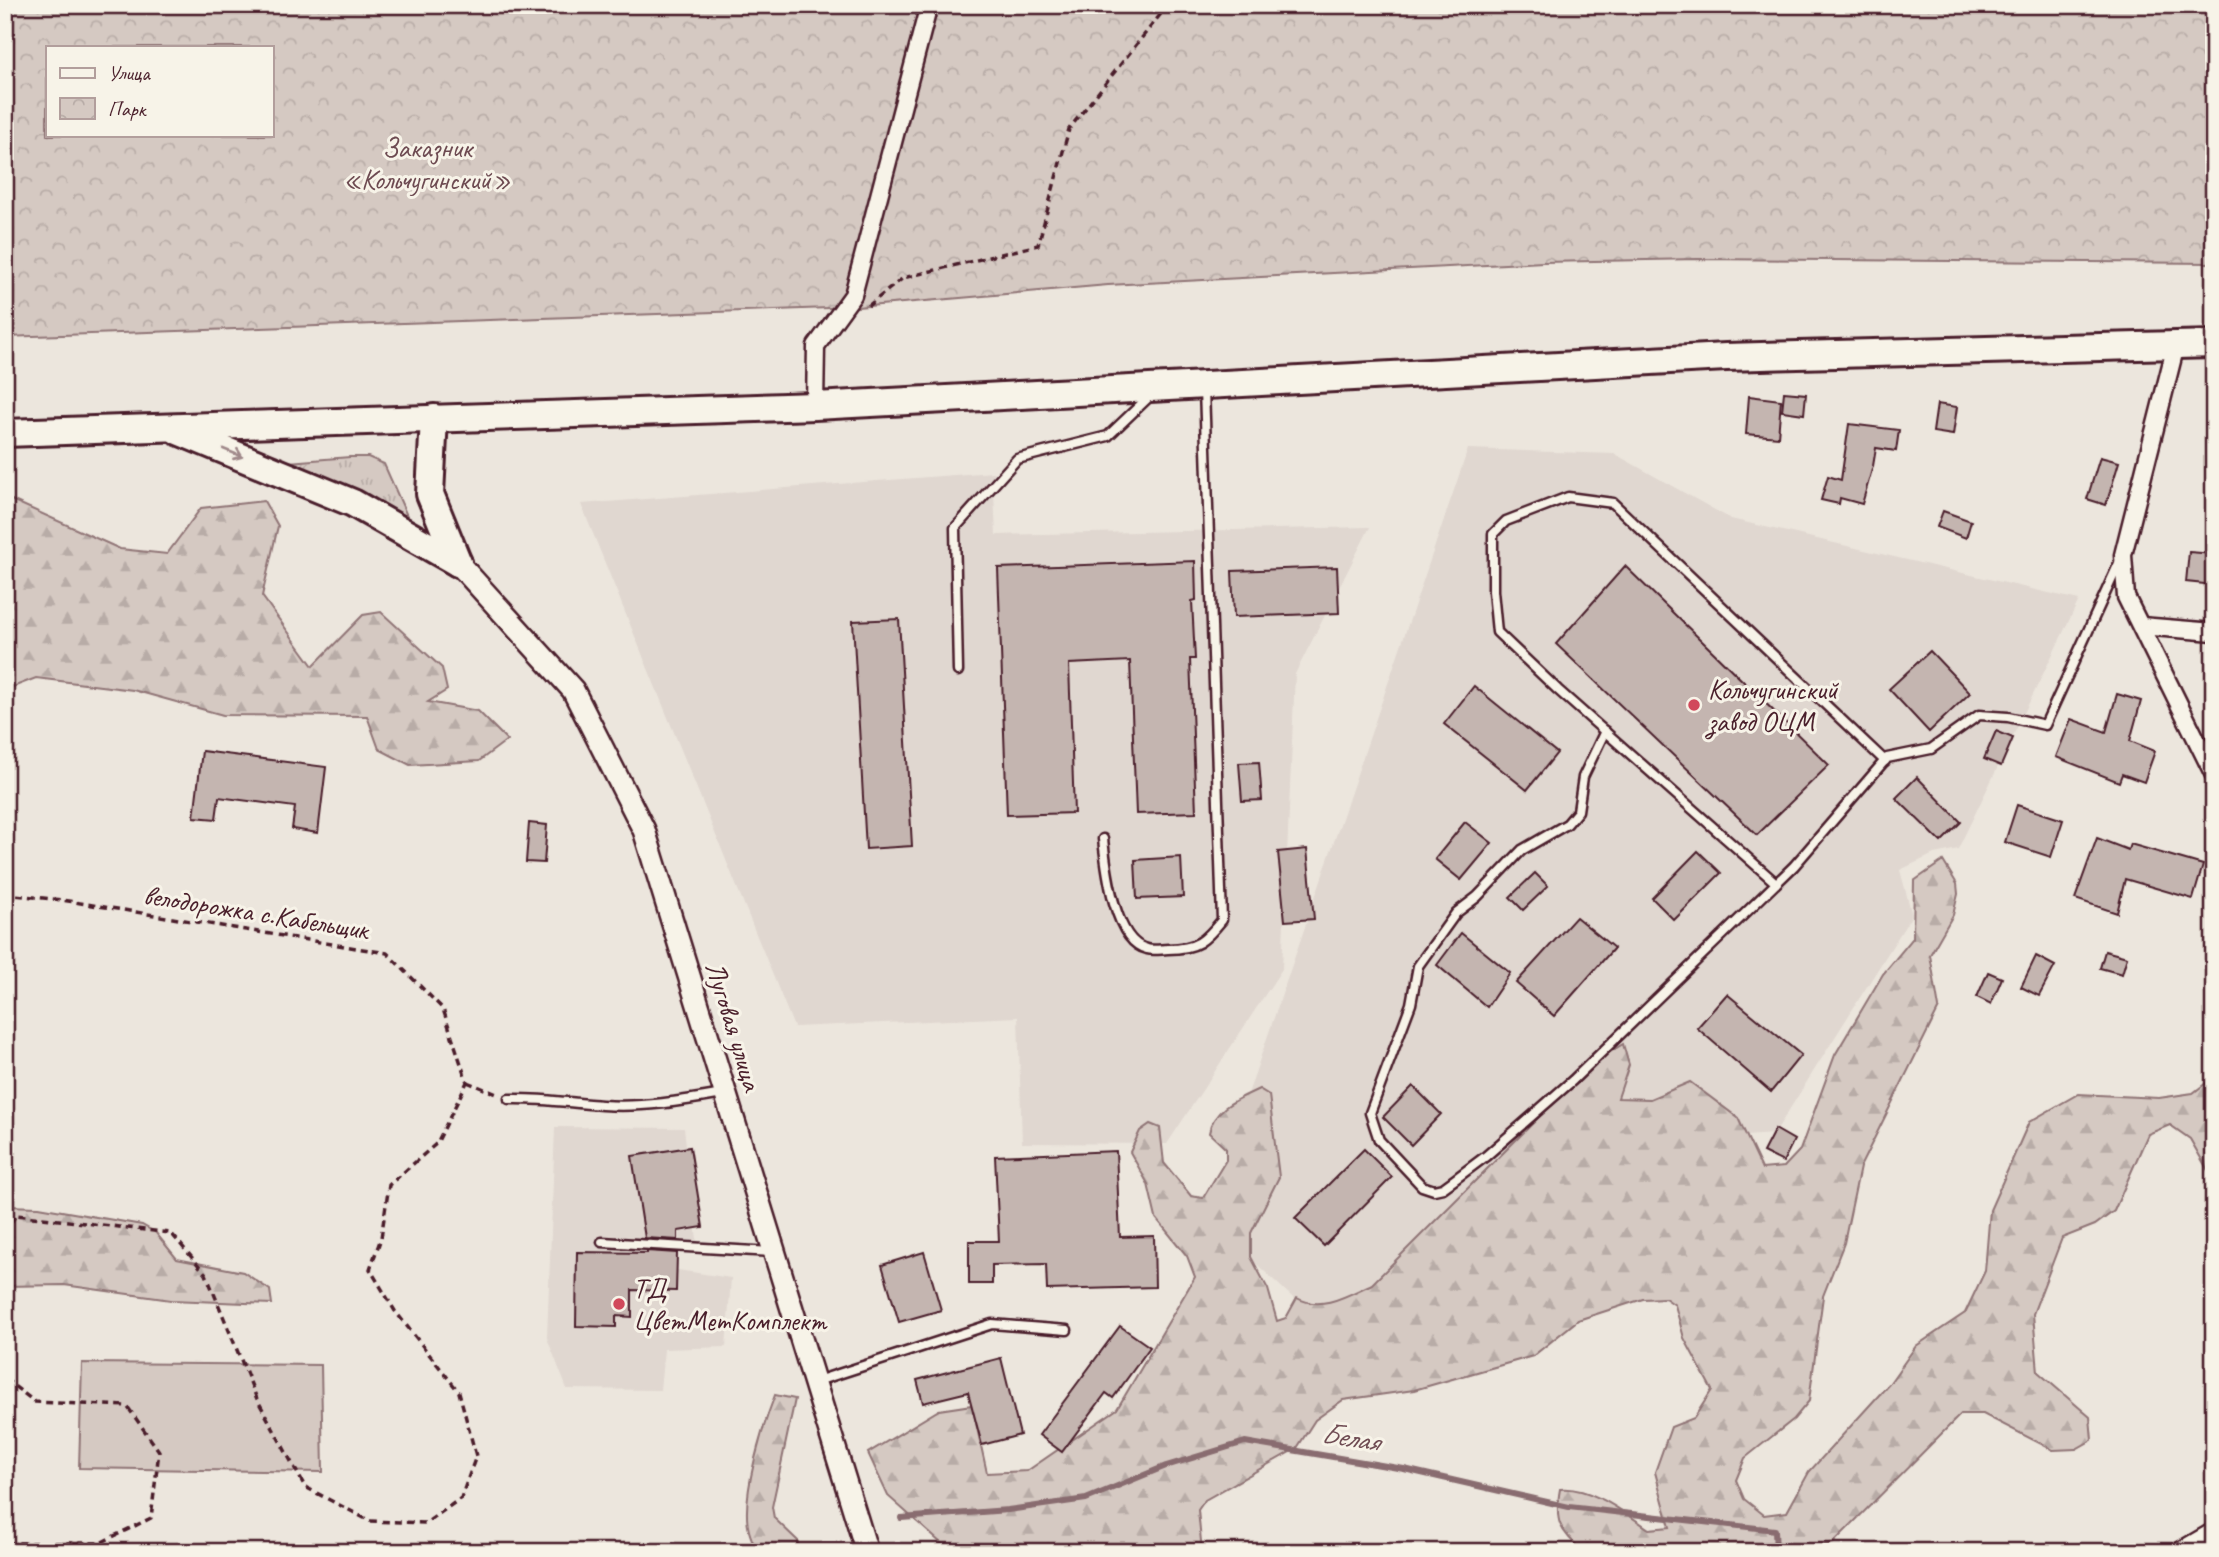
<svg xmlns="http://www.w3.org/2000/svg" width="2219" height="1557" font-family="Caveat,sans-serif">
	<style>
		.built { fill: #e0d7d0 }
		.grass { fill: url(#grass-tufts); stroke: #907476; stroke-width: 2 }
		.forest { fill: url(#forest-firs); stroke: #907476; stroke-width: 2 }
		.park { fill: url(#park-crowns); stroke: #907476; stroke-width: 2; fill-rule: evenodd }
		.pitch { fill: #d5c9c2; stroke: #907476; stroke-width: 2 }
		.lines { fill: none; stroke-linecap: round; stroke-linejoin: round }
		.stream { stroke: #896c6f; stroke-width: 6 }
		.building { fill: #c4b5b0; stroke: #4a1f2b; stroke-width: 2 }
		.service-casing { stroke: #4a1f2b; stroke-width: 13 }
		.minor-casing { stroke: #4a1f2b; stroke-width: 21 }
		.tertiary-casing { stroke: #4a1f2b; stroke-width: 26 }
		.primary-casing { stroke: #4a1f2b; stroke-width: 32 }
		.path { stroke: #4a1f2b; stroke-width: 3.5; stroke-dasharray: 7 5; stroke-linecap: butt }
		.service { stroke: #f7f3e8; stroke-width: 8 }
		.minor { stroke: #f7f3e8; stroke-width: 16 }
		.tertiary { stroke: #f7f3e8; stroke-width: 21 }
		.primary { stroke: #f7f3e8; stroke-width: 26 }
		.oneway { stroke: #a0898a }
		.poi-dot { fill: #d1495b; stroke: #f7f3e8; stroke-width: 2.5 }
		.labels { text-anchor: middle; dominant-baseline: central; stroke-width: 6; stroke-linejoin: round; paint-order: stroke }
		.park-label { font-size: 28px; fill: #6d4a51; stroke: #f7f3e8 }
		.poi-label { font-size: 28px; fill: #4a1f2b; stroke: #f7f3e8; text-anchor: start }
		.street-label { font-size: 28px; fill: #4a1f2b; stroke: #f7f3e8 }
		.water-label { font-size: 30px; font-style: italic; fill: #6f4c53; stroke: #f7f3e8 }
	</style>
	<defs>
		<pattern id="grass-tufts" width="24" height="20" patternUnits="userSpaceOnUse" patternTransform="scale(1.75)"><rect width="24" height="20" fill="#d5c9c2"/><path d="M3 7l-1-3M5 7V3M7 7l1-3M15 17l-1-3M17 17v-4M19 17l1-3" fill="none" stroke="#b8aca7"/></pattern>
		<pattern id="forest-firs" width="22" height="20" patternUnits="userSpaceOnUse" patternTransform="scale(1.75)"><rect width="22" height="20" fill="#d5c9c2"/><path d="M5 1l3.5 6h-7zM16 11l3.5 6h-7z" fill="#b8aca7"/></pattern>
		<pattern id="park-crowns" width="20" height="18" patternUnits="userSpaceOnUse" patternTransform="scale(1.75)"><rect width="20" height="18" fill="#d5c9c2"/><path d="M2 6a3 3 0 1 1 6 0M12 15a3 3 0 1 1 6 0" fill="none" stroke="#b8aca7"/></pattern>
	</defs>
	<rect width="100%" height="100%" fill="#ece6dd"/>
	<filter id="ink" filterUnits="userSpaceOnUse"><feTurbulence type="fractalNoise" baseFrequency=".0143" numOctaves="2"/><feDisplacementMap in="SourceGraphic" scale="14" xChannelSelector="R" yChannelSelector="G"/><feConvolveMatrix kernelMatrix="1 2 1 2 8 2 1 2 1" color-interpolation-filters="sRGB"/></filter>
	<g filter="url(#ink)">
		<g class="built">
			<path d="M1468,449L1615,454L1731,519L2079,600L1958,849L1934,854L1900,870L1912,915L1774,1134L1513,1152L1334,1336L1206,1217Z"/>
			<path d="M993,472L996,535L1370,527L1295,674L1282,969L1167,1144L1022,1143L1018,1017L794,1027L581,504Z"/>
			<path d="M555,1127L684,1128L697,1240L669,1247L671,1269L731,1278L726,1347L664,1349L660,1390L567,1389L547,1338Z"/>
		</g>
		<path class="grass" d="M350,457H368L384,464L408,518L276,463Z"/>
		<g class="forest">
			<path d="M5,497L120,549L167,554L201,508L264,501L278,526L262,596L313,666L363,615L381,612L442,668L447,690L428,702L478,711L507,740L479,761L410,765L379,749L367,716L223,715L133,690L36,678L5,690Z"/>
			<path d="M1943,861L1957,884L1958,894L1953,915L1930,955L1939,1008L1860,1167L1844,1243L1823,1296L1809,1401L1794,1419L1745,1458L1736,1480L1744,1499L1764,1515L1787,1512L1809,1472L1889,1384L1916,1346L1965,1313L1985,1271L1990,1210L2029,1122L2078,1094L2159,1098L2193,1093L2214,1077V1181L2190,1139L2170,1125L2148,1134L2114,1211L2095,1225L2062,1238L2033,1314L2038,1372L2090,1417L2092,1440L2076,1449L2053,1450L1983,1414H1961L1833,1543L1795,1552H1584C1559,1530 1554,1522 1560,1489C1591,1486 1625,1513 1649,1529L1670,1527L1655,1472L1671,1427L1694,1418L1712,1390L1684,1338L1675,1305L1665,1298L1643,1299L1578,1320L1533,1356L1414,1390L1343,1400L1315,1420L1297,1448L1205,1500L1198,1510L1202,1552H951L888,1496L868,1453L939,1410L972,1405L987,1473L1027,1471L1117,1409L1195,1277L1187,1256L1156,1218L1148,1184L1130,1152L1140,1131L1150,1124L1160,1128L1164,1163L1191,1196L1203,1198L1226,1160V1149L1209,1133C1213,1108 1238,1099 1259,1089L1269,1095L1279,1177L1251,1233V1257L1268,1289L1277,1321L1286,1318L1297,1298C1322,1312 1348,1295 1372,1284L1594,1062L1623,1044L1629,1065L1618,1098L1650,1099L1690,1082L1738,1118L1762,1169L1784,1167L1800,1150L1835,1055L1883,974L1913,938L1914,881Z"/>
			<path d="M5,1206L39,1207L142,1225L156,1233L177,1259L243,1272L270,1290L272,1304L171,1300L64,1285L5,1286Z"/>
			<path d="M775,1395L795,1399L772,1507L774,1518L798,1541L797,1552H757C754,1545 751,1538 749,1531C740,1498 763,1426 775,1395Z"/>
		</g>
		<path class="park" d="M5,5H2214V263L1698,259L1543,262L1108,285L857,307L5,337ZM47,47H271V135H47Z"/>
		<path class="pitch" d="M82,1363L321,1365L323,1472L79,1468Z"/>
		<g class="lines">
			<path class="stream" d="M901,1518L1008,1510L1086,1499L1166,1466L1245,1442L1404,1469L1569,1507L1775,1530L1776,1552"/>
		</g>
		<g class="building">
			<path d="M1784,392L1806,394L1804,414L1782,411Z"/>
			<path d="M1749,396L1781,400L1778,437L1746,434Z"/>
			<path d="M1937,404L1957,407L1953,435L1933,432Z"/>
			<path d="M1849,424L1899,430L1896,451L1876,448L1873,466L1862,504L1840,498L1839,504L1821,500L1828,476L1841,480Z"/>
			<path d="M2100,457L2119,462L2106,505L2087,499Z"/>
			<path d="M1943,511L1971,521L1966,538L1937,527Z"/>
			<path d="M2189,552L2214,554V585L2186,582Z"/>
			<path d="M1195,561L1196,600L1192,601L1195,659H1190L1196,812L1136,814L1130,661L1069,664L1074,813L1007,815L998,568Z"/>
			<path d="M1625,566L1829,765L1757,835L1556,644Z"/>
			<path d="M1337,567L1339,613L1234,617L1232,571Z"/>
			<path d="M899,619L912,846L866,849L853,621Z"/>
			<path d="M1930,651L1970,693L1929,732L1889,689Z"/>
			<path d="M1474,686L1557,753L1527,790L1444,724Z"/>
			<path d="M2117,694L2141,701L2130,741L2155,751L2144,782L2122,774L2119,782L2056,757L2071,719L2106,732Z"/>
			<path d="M1996,731L2013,738L2001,766L1984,759Z"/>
			<path d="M202,751L326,767L318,833L292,829L295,807L219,797L216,819L194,817Z"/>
			<path d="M1259,762L1262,800L1242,801L1239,763Z"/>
			<path d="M1917,777L1961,822L1941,842L1896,798Z"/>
			<path d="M2017,805L2063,820L2051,857L2005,842Z"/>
			<path d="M1465,822L1492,843L1461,880L1435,859Z"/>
			<path d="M529,823L547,825L544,863L526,862Z"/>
			<path d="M2097,838L2128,850L2130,844L2203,865L2193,899L2125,879L2117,913L2075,899Z"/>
			<path d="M1307,849L1314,919L1285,921L1278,852Z"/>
			<path d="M1698,851L1721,873L1674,920L1652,898Z"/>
			<path d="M1181,857L1183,897L1137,899L1135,860Z"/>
			<path d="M1535,873L1548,886L1523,910L1510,897Z"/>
			<path d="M1576,917L1614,948L1554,1016L1516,983Z"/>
			<path d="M1461,933L1510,973L1487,1007L1437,965Z"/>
			<path d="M2105,951L2127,957L2122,974L2100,968Z"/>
			<path d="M2036,956L2055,966L2039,996L2021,987Z"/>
			<path d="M1988,972L2002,978L1991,1004L1977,997Z"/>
			<path d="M1727,994L1801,1055L1771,1092L1697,1028Z"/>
			<path d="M1413,1086L1441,1114L1411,1145L1383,1117Z"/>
			<path d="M1775,1129L1794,1140L1783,1162L1763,1152Z"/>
			<path d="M690,1147L703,1227L678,1231V1240L645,1238L632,1156Z"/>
			<path d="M1364,1149L1392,1177L1324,1246L1295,1218Z"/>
			<path d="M1116,1151L1120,1237L1154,1236L1155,1287L1047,1290L1046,1264L992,1265V1284H969V1241H999L995,1156Z"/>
			<path d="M647,1251L677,1253L676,1291L632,1290V1317L616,1316V1327L576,1326L577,1252L647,1253Z"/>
			<path d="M924,1252L941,1310L899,1322L882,1265Z"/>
			<path d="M1120,1326L1150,1347L1113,1398L1106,1393L1062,1452L1039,1435Z"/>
			<path d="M1001,1358L1020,1435L982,1445L968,1392L923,1403L917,1380Z"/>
		</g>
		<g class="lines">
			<defs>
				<g id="service">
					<path d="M958,671L955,528L1017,459L1108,436L1151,395"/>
					<path d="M1605,731L1583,777L1578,811L1567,824L1522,850L1477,897L1456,913L1418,966L1411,1004L1370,1113L1379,1140L1422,1186L1434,1190L1443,1188L1454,1180L1486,1156L1573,1080L1794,866L1887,758L1931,749L1979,715L2008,717L2045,725L2120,561"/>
					<path d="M1103,839C1106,867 1114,942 1147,949C1153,951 1162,949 1168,949C1197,949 1205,941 1222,920L1204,389"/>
					<path d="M1776,883L1558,690L1497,632L1493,591V534L1506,521L1568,497L1613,503L1885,761"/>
					<path d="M509,1099C541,1098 571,1103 602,1105C642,1108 683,1101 722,1094"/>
					<path d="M602,1242L773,1252"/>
					<path d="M817,1381L992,1324L1067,1330"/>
				</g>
				<g id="minor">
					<path d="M2176,345L2123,555L2126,597L2214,775"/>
					<path d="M815,406L816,346L853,295L929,5"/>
					<path d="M2141,626L2214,632"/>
					<path d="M2178,1552L2214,1531"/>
				</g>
				<path id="tertiary" d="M458,563L573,690L644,830L867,1552"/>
				<g id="primary">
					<path d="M434,418L430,494L458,563"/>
					<path d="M178,431L353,503L458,563"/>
					<path d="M5,433L815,406L1726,357L2214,344"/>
				</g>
			</defs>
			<use href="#service" class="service-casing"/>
			<use href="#minor" class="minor-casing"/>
			<use href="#tertiary" class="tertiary-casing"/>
			<use href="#primary" class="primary-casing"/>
			<g class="path">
				<path d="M868,306L903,278L1038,245L1069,129L1168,5"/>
				<path d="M5,894L62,900L387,953L443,1009L467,1082L437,1143L389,1185L381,1238L370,1269L395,1311L459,1392L476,1456L461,1498L426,1523L370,1521L305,1487L257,1399L206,1274L171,1233L16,1215L5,1231"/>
				<path d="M467,1082L497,1094"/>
				<path d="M5,1379L35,1402L127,1406L159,1451L151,1518L100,1543H5"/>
			</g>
			<use href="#service" class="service"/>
			<use href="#minor" class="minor"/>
			<use href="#tertiary" class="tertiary"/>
			<use href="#primary" class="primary"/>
		</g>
		<defs><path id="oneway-shaft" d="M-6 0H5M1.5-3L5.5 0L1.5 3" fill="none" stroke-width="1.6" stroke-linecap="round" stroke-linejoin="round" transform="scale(1.75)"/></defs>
		<use class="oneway" href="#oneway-shaft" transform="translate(233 453) rotate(22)"/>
	</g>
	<g class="poi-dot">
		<circle cx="1694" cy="705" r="7"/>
		<circle cx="619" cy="1304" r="7"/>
	</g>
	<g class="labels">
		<g class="park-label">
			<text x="427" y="147">Заказник<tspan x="427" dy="32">«Кольчугинский»</tspan></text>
		</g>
		<g class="poi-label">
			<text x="1708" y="689">Кольчугинский<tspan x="1708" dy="32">завод ОЦМ</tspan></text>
			<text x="633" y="1288">ТД<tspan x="633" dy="32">ЦветМетКомплект</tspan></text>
		</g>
		<g class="street-label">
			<text transform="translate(256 912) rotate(9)">велодорожка с.Кабельщик</text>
			<text transform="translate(734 1026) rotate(73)">Луговая улица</text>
		</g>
		<g class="water-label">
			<text transform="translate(1350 1437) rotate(9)">Белая</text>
		</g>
	</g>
	<rect width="2219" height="1557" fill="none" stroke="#f7f3e8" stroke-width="28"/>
	<rect x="14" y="14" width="2191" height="1529" fill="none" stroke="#4a1f2b" stroke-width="2.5" filter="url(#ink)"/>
	<rect x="46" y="46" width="228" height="91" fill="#f7f3e8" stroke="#b29e9c" stroke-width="2"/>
	<rect x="60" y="68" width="35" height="10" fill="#f7f3e8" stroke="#b29e9c" stroke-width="2"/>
	<text x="108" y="80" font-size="21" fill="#4a1f2b">Улица</text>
	<rect x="60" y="98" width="35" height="21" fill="url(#park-crowns)" stroke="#b29e9c" stroke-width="2"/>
	<text x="108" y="116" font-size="21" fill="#4a1f2b">Парк</text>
</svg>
